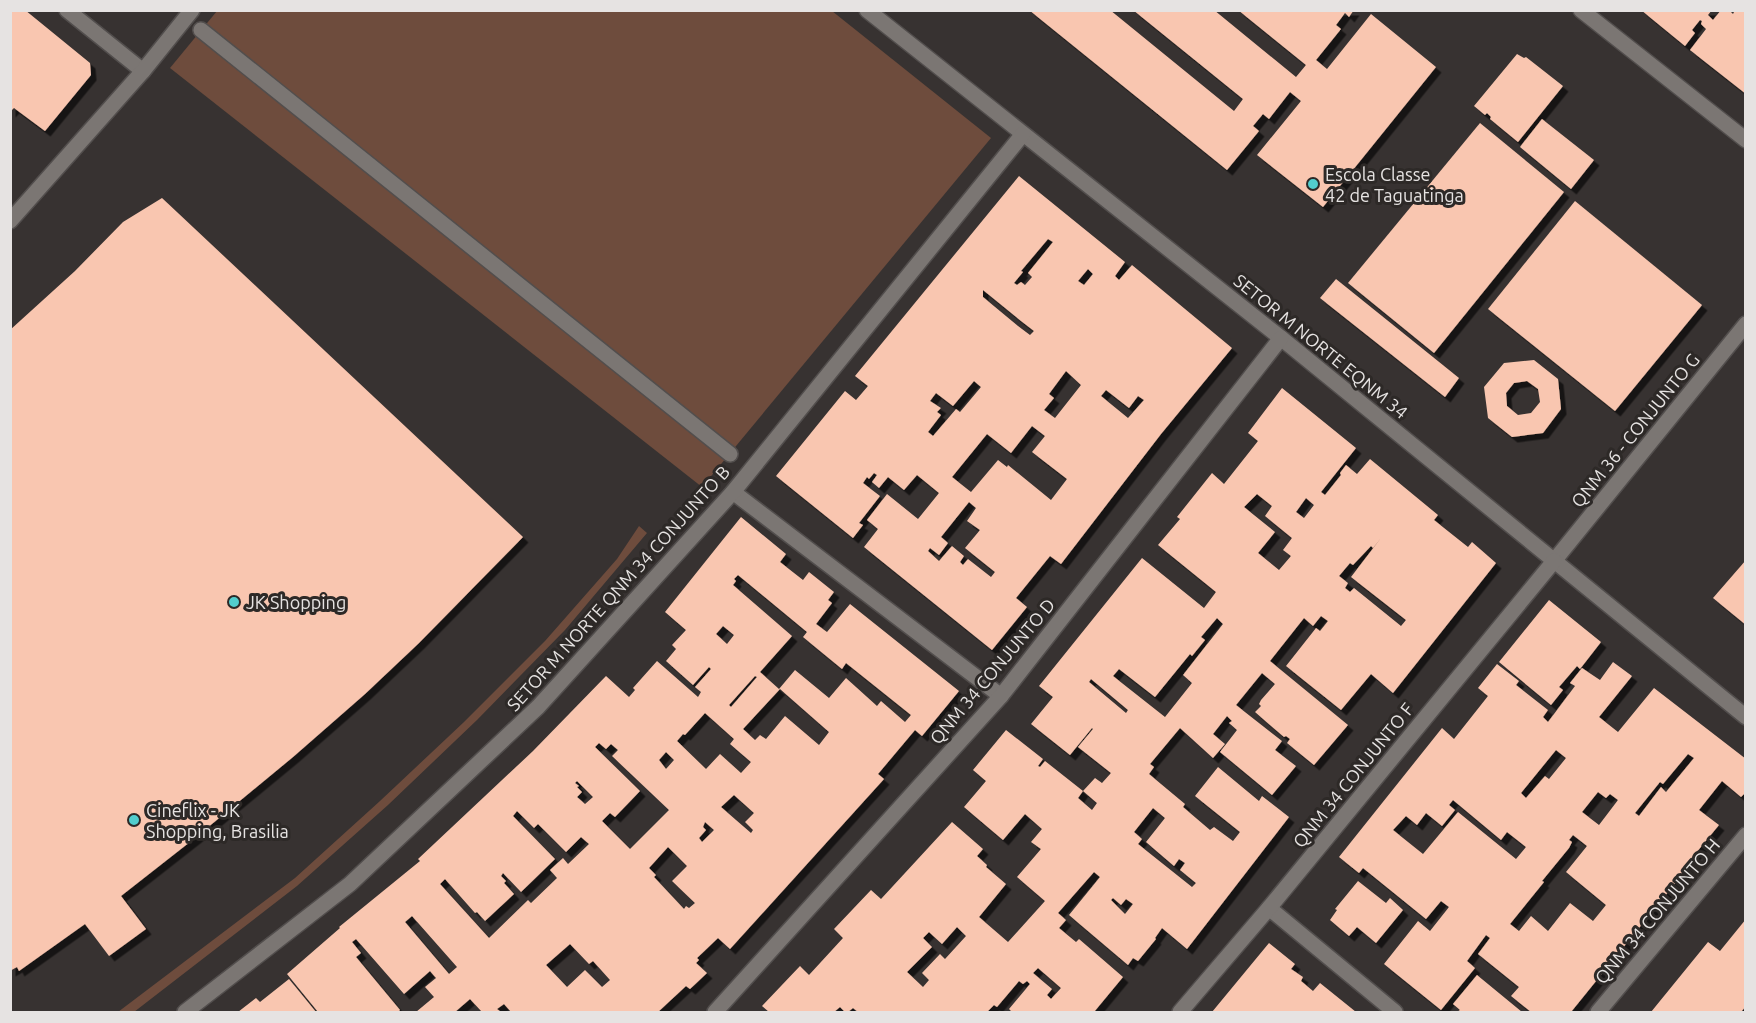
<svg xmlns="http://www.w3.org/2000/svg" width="1756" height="1023" font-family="Ubuntu,sans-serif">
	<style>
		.green { fill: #6e4c3d }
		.building { fill: #f9c6b0; fill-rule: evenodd; filter: url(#shadow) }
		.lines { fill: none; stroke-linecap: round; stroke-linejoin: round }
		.pedestrian-casing { stroke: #524e4d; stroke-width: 18 }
		.minor-casing { stroke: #524e4d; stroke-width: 18 }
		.tertiary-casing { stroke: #524e4d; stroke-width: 18 }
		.pedestrian { stroke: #7b7673; stroke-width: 15 }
		.minor { stroke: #7b7673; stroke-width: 15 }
		.tertiary { stroke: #7b7673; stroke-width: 15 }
		.poi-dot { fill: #52cdcd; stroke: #2d2927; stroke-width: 2 }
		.labels { text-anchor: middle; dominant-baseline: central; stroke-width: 6; stroke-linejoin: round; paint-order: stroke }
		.poi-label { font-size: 18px; fill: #e6e3e2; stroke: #2d2927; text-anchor: start }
		.street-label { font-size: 18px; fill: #e6e3e2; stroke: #2d2927 }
	</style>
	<defs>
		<filter id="shadow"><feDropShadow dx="5.5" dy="5.5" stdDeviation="0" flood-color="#0009"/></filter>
	</defs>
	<rect width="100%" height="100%" fill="#373231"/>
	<g class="green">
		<path d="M217,11H832L991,138L702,487L170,68Z"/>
		<path d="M639,526L647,533L565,630L477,720L388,805L297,886L134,1012H118L295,878L380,801L464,722L545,641L617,559Z"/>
	</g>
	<g class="building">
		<path d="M10,10H25L90,63L91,75L45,131L14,108L10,112Z"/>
		<path d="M1029,10H1110L1234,111L1243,99L1133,10H1214L1296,77L1306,65L1238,10H1354L1349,17L1345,13L1336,25L1341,29L1316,60L1327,69L1371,14L1436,67L1323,207L1257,155L1301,101L1290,92L1269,119L1263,114L1253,126L1259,131L1227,170Z"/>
		<path d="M1641,10H1712L1708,15L1713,20L1721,10H1729L1733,14L1735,10H1746V94L1690,50L1706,29L1701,24L1702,21L1700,20L1692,30L1695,33L1685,46Z"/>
		<path d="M1517,54L1524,58L1526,57L1563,86L1518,142L1490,119L1491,117L1487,113L1485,115L1474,106Z"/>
		<path d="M1542,119L1594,160L1571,189L1520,147Z"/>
		<path d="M1480,123L1564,192L1434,353L1348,283Z"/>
		<path d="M1019,176L1125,262L1115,276L1119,280L1132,265L1232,348L1161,434L1061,564L1050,556L1016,598L1027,607L992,650L864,547L878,529L867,520L887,494L918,519L939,493L917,475L904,490L888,477L879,488L872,482L877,475L874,473L869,479L867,477L863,483L880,496L859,523L863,525L853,538L776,476L845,391L856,400L868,386L855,376ZM1048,239L1053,242L1028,273L1032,277L1025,285L1021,282L1017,285L1014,283L1023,272L1021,271ZM1088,269L1093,274L1084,285L1078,281ZM983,290L1021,321L1034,331L1030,335L1018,326L983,297ZM1066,371L1081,385L1055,418L1044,410L1054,398L1049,394ZM974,381L981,387L960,412L956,409L933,436L928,432L941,415L937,412L941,408L930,401L936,393L953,406ZM1106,390L1129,408L1138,396L1144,400L1128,418L1101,396ZM1032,426L1045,436L1032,452L1067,479L1051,500L1008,465L1007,467L998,460L971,492L952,477L987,434L1011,453ZM969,502L976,508L967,521L980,530L965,548L995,572L991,577L968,559L963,565L960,562L964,556L952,546L939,561L928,551L930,548L939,555L948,543L941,537Z"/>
		<path d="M162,198L523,537L419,643L365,694L293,757L195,838L121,896L146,929L109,956L85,924L19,971L17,967L10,971V330L75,271L123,222Z"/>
		<path d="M1575,201L1702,305L1615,411L1488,309Z"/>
		<path d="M1336,279L1459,378L1445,397L1320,298Z"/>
		<path d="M1534,360L1558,379L1561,409L1543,433L1512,437L1488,418L1484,387L1504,363ZM1527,381L1538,389L1540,402L1531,413L1518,415L1507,406L1506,393L1514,383Z"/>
		<path d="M1282,388L1356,448L1321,492L1325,495L1341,475L1340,473L1346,465L1357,474L1370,459L1438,515L1434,520L1468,547L1472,542L1496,563L1393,693L1371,674L1341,710L1286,666L1316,628L1320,631L1328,621L1321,616L1313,626L1304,618L1270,661L1348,725L1314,765L1287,743L1290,739L1286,736L1284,737L1255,712L1261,706L1259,704L1261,700L1275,684L1262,673L1236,705L1282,741L1275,750L1296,766L1272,795L1220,752L1237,730L1229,723L1232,721L1227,716L1213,734L1225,744L1213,758L1180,728L1150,764L1154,767L1149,774L1185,804L1183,807L1210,830L1214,827L1233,841L1240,832L1195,796L1218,767L1259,801L1262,796L1289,817L1187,949L1162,928L1155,938L1156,939L1138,961L1133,958L1128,965L1069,915L1100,877L1094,872L1058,913L1066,920L1059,928L1076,942L1079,939L1123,977L1094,1012H1012L1009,1009L1030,984L1027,981L1023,984L1019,981L997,1007L994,1005L987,1012H858L853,1008L848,1012H845L840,1007L834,1012H769L762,1006L800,966L809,975L843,938L834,929L871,890L881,899L952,822L983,849L977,856L987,865L986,867L1006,884L979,917L1008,942L1045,901L1017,877L1041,849L1031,842L1042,829L1025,814L1003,840L964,807L986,781L973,770L1006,730L1043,759L1038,766L1040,767L1045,761L1083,791L1095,778L1102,783L1111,773L1078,747L1093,729L1092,728L1070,755L1031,724L1053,697L1039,686L1142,558L1204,608L1216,592L1158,545L1180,519L1177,517L1212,473L1224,484L1258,441L1248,433ZM1257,494L1272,506L1265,516L1292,538L1283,550L1291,556L1279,570L1258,553L1275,532L1244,507ZM1306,498L1314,505L1304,518L1296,512ZM1381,538L1351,577L1406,620L1401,626L1354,588L1350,592L1345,588L1348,583L1339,576L1350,563L1353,565L1371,546L1373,548ZM1217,618L1223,624L1183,675L1192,683L1165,717L1113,676L1119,669L1155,697L1190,654L1192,656L1205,640L1201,637ZM1091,679L1128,710L1126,713L1089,682ZM1083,791L1097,803L1092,810L1078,798ZM1153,808L1165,818L1146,842L1174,866L1179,859L1185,863L1180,870L1196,883L1192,887L1138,844L1142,839L1134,832ZM1113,898L1121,905L1126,899L1133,904L1125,914L1111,900ZM957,927L966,936L945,959L940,954L922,973L929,980L923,987L907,972L932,947L923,938L929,932L942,944ZM1038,968L1061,988L1051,999L1047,995L1052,989L1033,973Z"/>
		<path d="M741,517L786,554L780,562L803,580L809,572L834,592L828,600L832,603L816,624L827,632L850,604L959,691L922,736L915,730L878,774L884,779L730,949L718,938L697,958L699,960L696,963L707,973L690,989L686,986L658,1012H511L504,1004L497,1009L501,1012H482L470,999L455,1012H416L434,997L425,987L436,978L430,971L404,994L356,939L352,942L361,953L356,957L400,1010L398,1012H318L287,974L340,928L339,927L420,861L418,859L533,751L606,676L629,697L635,690L633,688L657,661L698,697L701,692L695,687L711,669L709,667L693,685L666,661L676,649L672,645L686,630L665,612ZM738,575L807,632L803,637L842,669L846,663L911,715L905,722L881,701L877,706L846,678L829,698L795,670L779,689L760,672L792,636L733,585L736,581L734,579ZM723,626L734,635L727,644L716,634ZM755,676L757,677L731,707L729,705ZM780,689L829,732L819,745L785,716L766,739L760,735L755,740L743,729ZM705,713L734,739L730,744L751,762L741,773L720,754L706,769L677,741L683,734L685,735ZM599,743L606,749L611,744L618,750L612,756L669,810L630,849L602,821L610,813L615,817L640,791L595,747ZM666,752L674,760L666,769L659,760ZM577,781L593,797L585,804L577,797L582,792L577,787L579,786L575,783ZM734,795L754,813L745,822L753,830L751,833L721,807ZM517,811L534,828L538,824L566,852L581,837L589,844L568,864L563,858L550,870L557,878L531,903L528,900L489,938L440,884L445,879L475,913L477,912L485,921L514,894L504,883L506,881L501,876L503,873L521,892L555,859L513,816ZM705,822L714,830L702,842L699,838L706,830L703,827ZM668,847L687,866L672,881L695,903L689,908L686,906L684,909L654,877L656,875L649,868ZM412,916L457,967L449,974L405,922ZM570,944L589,964L593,961L610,980L602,987L585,970L567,987L546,965Z"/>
		<path d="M1746,560V625L1713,598Z"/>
		<path d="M1549,600L1601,642L1580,669L1577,666L1559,687L1563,690L1551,705L1499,662Z"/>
		<path d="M1613,662L1632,676L1599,717L1618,732L1654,688L1746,759V792L1741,797L1722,781L1699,810L1719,825L1691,859L1694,860L1571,1012H1531L1511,996L1519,987L1478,954L1490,938L1486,935L1467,961L1475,968L1441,1010L1384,964L1418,921L1430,931L1449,907L1441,901L1426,919L1363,868L1359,873L1339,857L1442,728L1454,739L1488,696L1478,688L1497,664L1519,681L1516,685L1548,710L1543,717L1548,722L1575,686L1570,683L1582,668L1600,680ZM1556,750L1566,758L1549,779L1545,776L1526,798L1521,793ZM1688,754L1694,758L1666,792L1661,787L1639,816L1635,813L1660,782L1663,784ZM1598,792L1606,798L1610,794L1618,800L1599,825L1582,812ZM1453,800L1501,840L1507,832L1526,847L1516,859L1458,812L1423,854L1393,830L1406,816L1417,825L1426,813L1442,826L1455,810L1449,805ZM1573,835L1587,846L1566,872L1606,905L1593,921L1570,903L1548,931L1531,916L1519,931L1510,924L1544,882L1542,881L1569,848L1572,842L1569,840Z"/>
		<path d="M1358,881L1386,903L1390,898L1403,910L1376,943L1357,927L1349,936L1330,920L1337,910L1335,909Z"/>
		<path d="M1746,919V1006L1741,1012H1651L1708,942L1720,951Z"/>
		<path d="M1269,943L1295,964L1291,969L1303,977L1301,981L1313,991L1320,983L1356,1012H1212Z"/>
		<path d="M1477,975L1522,1012H1457L1460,1010L1453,1004Z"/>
		<path d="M289,979L316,1012H238L256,998L260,1002Z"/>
	</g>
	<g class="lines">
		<defs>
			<g id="pedestrian">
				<path d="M201,30L730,454"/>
				<path d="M733,492L1001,696"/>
				<path d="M1554,561L1746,324"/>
				<path d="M1269,908L1395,1012"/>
			</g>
			<g id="minor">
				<path d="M67,10L143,71"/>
				<path d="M867,10L1281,338L1746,717"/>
				<path d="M10,221L143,71L192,10"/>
				<path d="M185,1012L350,884L538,707L733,492L1023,134"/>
				<path d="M715,1012L1001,696L1281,338"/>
				<path d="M1180,1012L1269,908L1554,561"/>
				<path d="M1598,1012L1746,835"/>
			</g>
			<path id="tertiary" d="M1581,10L1746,140"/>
		</defs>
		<use href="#pedestrian" class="pedestrian-casing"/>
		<use href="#minor" class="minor-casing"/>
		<use href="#tertiary" class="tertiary-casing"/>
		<use href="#pedestrian" class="pedestrian"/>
		<use href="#minor" class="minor"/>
		<use href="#tertiary" class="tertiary"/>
	</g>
	<g class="poi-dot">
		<circle cx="1313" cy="184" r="6"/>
		<circle cx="234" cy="602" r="6"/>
		<circle cx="134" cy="820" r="6"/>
	</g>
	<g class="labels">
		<g class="poi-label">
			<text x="1325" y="174">Escola Classe<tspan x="1325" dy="21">42 de Taguatinga</tspan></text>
			<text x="246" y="602">JK Shopping</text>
			<text x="146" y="810">Cineflix - JK<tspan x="146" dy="21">Shopping, Brasilia</tspan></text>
		</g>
		<g class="street-label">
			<text transform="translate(1321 346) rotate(39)">SETOR M NORTE EQNM 34</text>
			<text transform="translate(1635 430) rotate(-51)">QNM 36 - CONJUNTO G</text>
			<text transform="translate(618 588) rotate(-48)">SETOR M NORTE QNM 34 CONJUNTO B</text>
			<text transform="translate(992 671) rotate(-50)">QNM 34 CONJUNTO D</text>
			<text transform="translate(1353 775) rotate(-51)">QNM 34 CONJUNTO F</text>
			<text transform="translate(1657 911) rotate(-50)">QNM 34 CONJUNTO H</text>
		</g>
	</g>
	<rect width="1756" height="1023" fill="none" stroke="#e6e3e2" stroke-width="24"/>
</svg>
